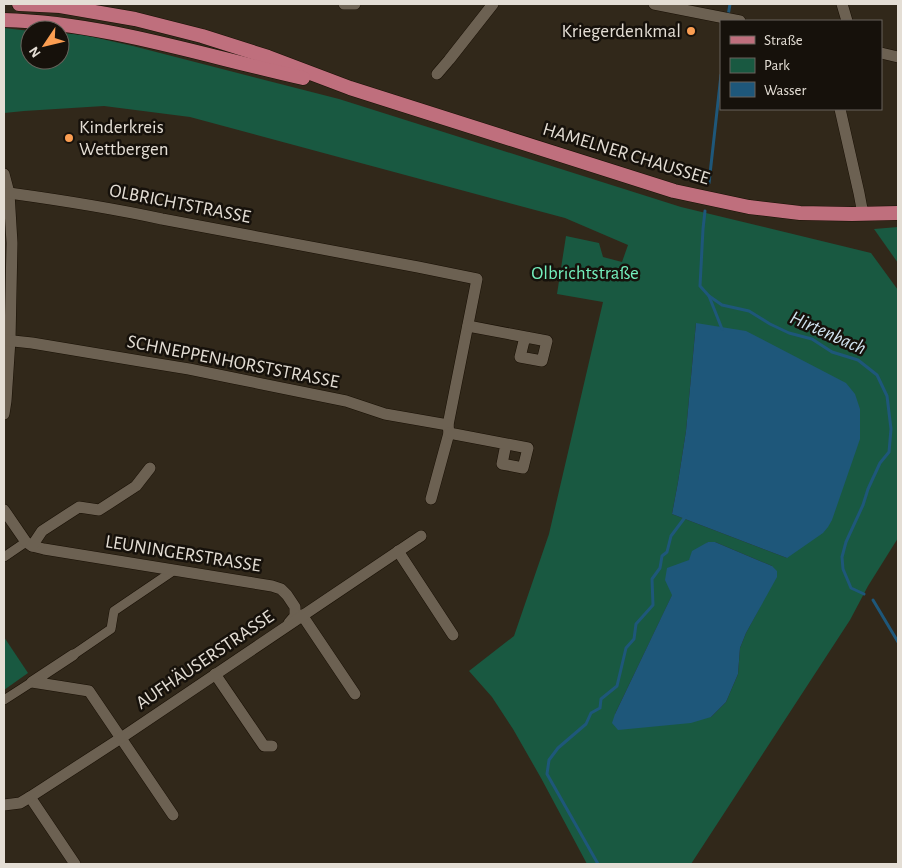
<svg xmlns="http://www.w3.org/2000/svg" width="902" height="868" font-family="'Alegreya Sans',sans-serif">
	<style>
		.green { fill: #195941; fill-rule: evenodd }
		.water { fill: #1e577a }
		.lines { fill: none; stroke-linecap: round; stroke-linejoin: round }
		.stream { stroke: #1e577a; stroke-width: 3 }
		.pedestrian-casing { stroke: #191005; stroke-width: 10 }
		.minor-casing { stroke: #191005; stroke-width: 12 }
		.primary-casing { stroke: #191005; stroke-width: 15 }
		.pedestrian { stroke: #6c6152; stroke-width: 9 }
		.minor { stroke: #6c6152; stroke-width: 11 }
		.primary { stroke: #bf6f7d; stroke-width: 14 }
		.poi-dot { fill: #fb9e52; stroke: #16110b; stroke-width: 2 }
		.labels { text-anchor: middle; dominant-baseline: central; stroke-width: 5; stroke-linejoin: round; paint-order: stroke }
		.poi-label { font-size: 19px; fill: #e4ded5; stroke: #16110b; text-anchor: end }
		.street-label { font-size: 19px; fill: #e4ded5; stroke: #16110b }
		.park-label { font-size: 19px; fill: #74efbd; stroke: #16110b }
		.water-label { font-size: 20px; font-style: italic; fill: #d1e3f0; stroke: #16110b }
	</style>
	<rect width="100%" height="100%" fill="#31281a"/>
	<g class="green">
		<path d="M4,28L30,31V60H60V33L84,35L133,46L339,99L681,207L871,253L898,290V538L868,586L850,620L691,864H587L541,778L513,729L492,697L469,671L514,636L549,534L603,302L557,294L566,236L599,243L603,257L622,262L628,245L565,218L190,117L104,106L24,111L4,113ZM696,323L787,558L672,514L678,482L686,431ZM708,542H715L772,566L759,609L746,633L740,648L738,674L726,702L711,717L615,714L689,560Z"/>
		<path d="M898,227V263L874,229Z"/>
		<path d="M4,637L28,673L4,690Z"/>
	</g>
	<g class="water">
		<path d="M696,323L746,331L846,383L855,394L860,409V439L832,520L828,527L823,533L787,558L672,514L678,482L686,431Z"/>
		<path d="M708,542H715L772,566L777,571V577L746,633L740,648L738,674L726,702L711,717L691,723L618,730L612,723L615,714L672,595L665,580L667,568L689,560L692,551Z"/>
	</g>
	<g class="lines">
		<g class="stream">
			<path d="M728,16L730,4"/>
			<path d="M709,183L721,75"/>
			<path d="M705,211L703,229L700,286L709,296L722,305L749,311L770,324L789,333L812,339L832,352L858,360L877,375L887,396L891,429L889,452L880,463L868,489L863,505L846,542L842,557L843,569L851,588L864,594"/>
			<path d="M709,296L722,329"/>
			<path d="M873,600L898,642"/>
			<path d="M598,864L547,774L549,760L558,748L586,724L591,713L600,708L601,699L617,686L626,648L634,639L636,624L653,605L652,579L660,568L662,556L667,552L671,536L686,516"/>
		</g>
		<defs>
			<g id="pedestrian">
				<path d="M4,557L26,542"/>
				<path d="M73,655L111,629L114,611L173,571"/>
				<path d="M4,700L32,682"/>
			</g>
			<g id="minor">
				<path d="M344,4H355"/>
				<path d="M654,4L740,21"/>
				<path d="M842,4L847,21"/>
				<path d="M881,53L898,57"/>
				<path d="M437,74L449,60L493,4"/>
				<path d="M840,109L859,193L863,214"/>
				<path d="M4,174L9,193L12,243L10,340L6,401L4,414"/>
				<path d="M9,193C60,200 111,208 162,219L418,267L477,279L448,425L449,433L431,499"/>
				<path d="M468,326L547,341L542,361L520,357L525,337"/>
				<path d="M4,340L32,343L146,362L189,369L233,378L346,401L385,414L448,425"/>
				<path d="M449,433L528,448L523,468L502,464L506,444"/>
				<path d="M4,510L26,542L32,546L44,549L272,586L281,589L287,595L295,607V616L289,623"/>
				<path d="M32,546L42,531L79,507L99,510L136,486L150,468"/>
				<path d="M398,551L453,635"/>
				<path d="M302,615L355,694"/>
				<path d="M73,655L32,682L89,691L173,815"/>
				<path d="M215,674L264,746H272"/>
				<path d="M30,797L75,864"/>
				<path d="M4,805L20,803L30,797L121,738L421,536"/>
			</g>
			<g id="primary">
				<path d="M19,4L60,6L135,19L202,36L268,57L350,88L674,191L749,207L800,213L852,214L898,213"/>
				<path d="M4,20C106,23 204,56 303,78"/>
			</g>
		</defs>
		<use href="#pedestrian" class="pedestrian-casing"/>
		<use href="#minor" class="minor-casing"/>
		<use href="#primary" class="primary-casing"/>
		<use href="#pedestrian" class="pedestrian"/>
		<use href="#minor" class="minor"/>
		<use href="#primary" class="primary"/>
	</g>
	<g class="poi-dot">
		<circle cx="691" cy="31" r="5"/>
		<circle cx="69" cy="138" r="5"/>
	</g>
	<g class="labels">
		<g class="poi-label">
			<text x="681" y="31">Kriegerdenkmal</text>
			<text x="79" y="127" text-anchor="start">Kinderkreis<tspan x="79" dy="22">Wettbergen</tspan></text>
		</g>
		<g class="street-label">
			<text transform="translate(626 154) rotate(17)">HAMELNER CHAUSSEE</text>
			<text transform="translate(180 204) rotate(11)">OLBRICHTSTRASSE</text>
			<text transform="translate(233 362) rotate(11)">SCHNEPPENHORSTSTRASSE</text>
			<text transform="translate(183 554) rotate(9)">LEUNINGERSTRASSE</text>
			<text transform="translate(205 660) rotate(-34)">AUFHÄUSERSTRASSE</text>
		</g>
		<g class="park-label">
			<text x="585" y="273">Olbrichtstraße</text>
		</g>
		<g class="water-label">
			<text transform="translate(828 333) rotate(24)">Hirtenbach</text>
		</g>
	</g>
	<rect width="902" height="868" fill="none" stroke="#e4ded5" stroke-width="10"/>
	<rect x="720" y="20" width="162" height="90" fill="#16110b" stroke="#68635c"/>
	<rect x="730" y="36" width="25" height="8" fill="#bf6f7d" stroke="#68635c"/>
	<text x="764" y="45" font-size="15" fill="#e4ded5">Straße</text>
	<rect x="730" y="58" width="25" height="15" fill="#195941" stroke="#68635c"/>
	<text x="764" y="70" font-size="15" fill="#e4ded5">Park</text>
	<rect x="730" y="82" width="25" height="15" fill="#1e577a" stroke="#68635c"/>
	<text x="764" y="95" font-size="15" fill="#e4ded5">Wasser</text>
	<g transform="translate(45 45) rotate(235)"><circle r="24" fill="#16110b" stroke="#68635c"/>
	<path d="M0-4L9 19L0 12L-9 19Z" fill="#fb9e52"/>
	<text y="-8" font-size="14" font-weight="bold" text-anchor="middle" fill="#e4ded5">N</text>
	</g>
</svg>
